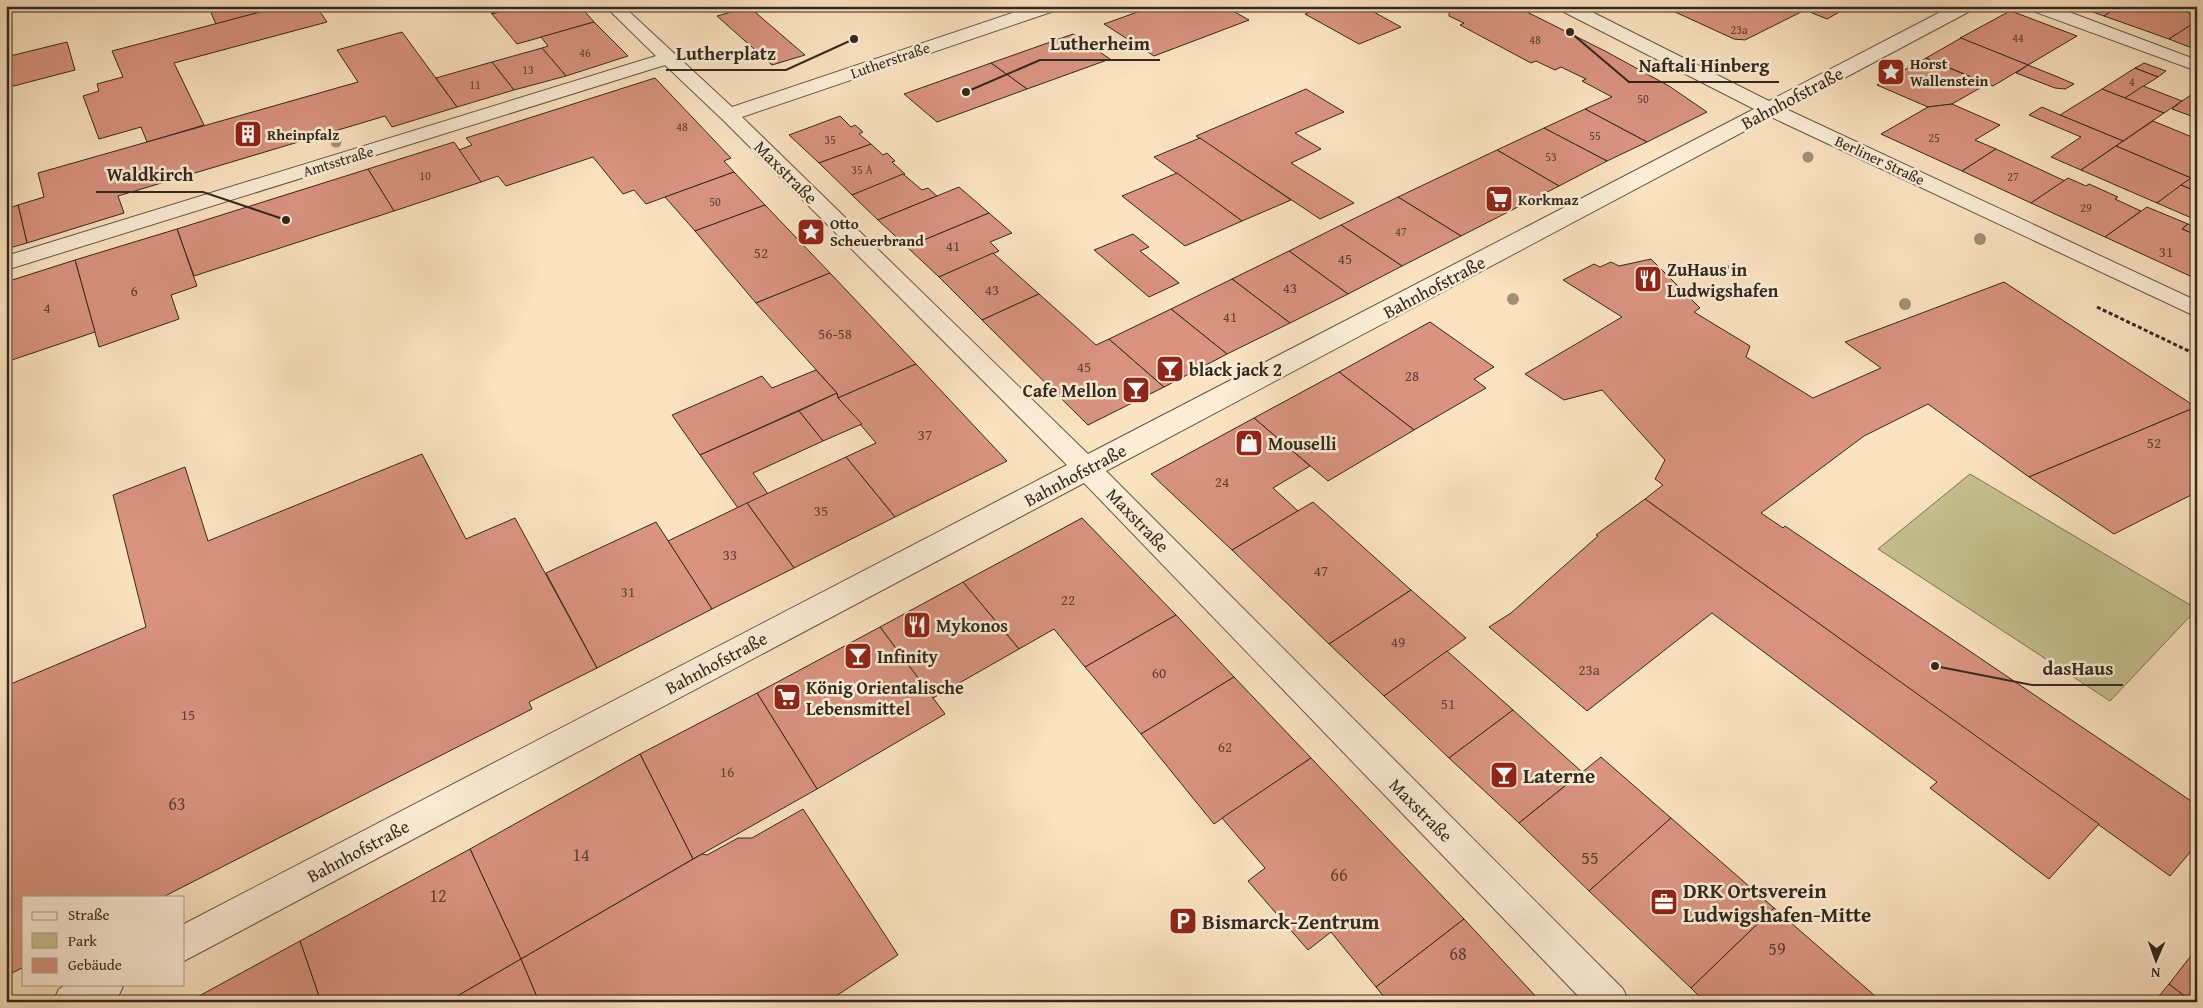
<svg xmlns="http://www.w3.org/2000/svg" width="2203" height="1008" font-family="'Gentium Book Plus',serif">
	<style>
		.green { fill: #c5c18e; stroke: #7c7455 }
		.building { fill: #d9937f; stroke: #33281c }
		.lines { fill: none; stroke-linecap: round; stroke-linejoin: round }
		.street-casing { stroke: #655745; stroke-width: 2 }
		.path { stroke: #33281c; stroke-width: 3; stroke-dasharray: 4 2.5; stroke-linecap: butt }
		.street { fill: #fcedd6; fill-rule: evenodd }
		.tree { fill: #a19175 }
		.labels { text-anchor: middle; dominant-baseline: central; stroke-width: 5; stroke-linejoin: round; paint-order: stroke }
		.far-number-label { font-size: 12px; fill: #5c4335 }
		.far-street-label { font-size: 15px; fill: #33281c; stroke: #fcedd6 }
		.far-poi-label { font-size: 15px; font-weight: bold; fill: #33281c; stroke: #fcedd6; text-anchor: start }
		.number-label { font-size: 15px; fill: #5c4335 }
		.street-label { font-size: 18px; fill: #33281c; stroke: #fcedd6 }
		.poi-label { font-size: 18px; font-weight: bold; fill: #33281c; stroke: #fcedd6; text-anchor: start }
		.near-number-label { font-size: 18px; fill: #5c4335 }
		.near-poi-label { font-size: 21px; font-weight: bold; fill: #33281c; stroke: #fcedd6; text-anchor: start }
		.leader { fill: none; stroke: #33281c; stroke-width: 2 }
		.callout-dot { fill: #33281c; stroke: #fcedd6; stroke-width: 2 }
		.callout-label { font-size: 19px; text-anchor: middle; font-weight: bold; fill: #33281c; stroke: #fcedd6; stroke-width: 5; stroke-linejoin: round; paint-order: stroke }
	</style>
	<rect width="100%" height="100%" fill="#fbe3c0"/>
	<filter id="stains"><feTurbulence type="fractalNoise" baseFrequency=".004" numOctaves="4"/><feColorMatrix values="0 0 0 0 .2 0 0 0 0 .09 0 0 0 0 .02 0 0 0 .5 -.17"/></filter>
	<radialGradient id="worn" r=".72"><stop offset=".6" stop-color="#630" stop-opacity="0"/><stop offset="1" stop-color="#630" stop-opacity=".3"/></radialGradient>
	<path class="green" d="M1970,474L2197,609L2110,701L1878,549Z"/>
	<g class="building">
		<path d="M208,6H283L216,24Z"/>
		<path d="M283,6H316L327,22L174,63L204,125L147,142L141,127L99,139L83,96L99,91L97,84L123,77L112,51Z"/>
		<path d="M486,6H521L492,14Z"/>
		<path d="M521,6H580L594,22L517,44L492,14Z"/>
		<path d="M1137,6H1224L1249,20L1154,56L1104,24L1143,10Z"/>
		<path d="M1324,6H1363L1401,27L1359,44L1305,14Z"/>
		<path d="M1457,6H1515L1605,51L1669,86L1707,112L1647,142L1585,109L1612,97L1582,81L1586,79L1561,67L1555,70L1536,61L1531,63L1460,25L1464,23L1449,16V9Z"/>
		<path d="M1662,6H1850L1827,19L1805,10L1745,40L1734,39Z"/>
		<path d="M2076,6H2120L2104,16Z"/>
		<path d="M2120,6H2170L2197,16V21L2169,39L2104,16Z"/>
		<path d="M749,7L805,55L772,65L717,16Z"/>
		<path d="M2010,11H2011L2077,36L2028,65L1960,38Z"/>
		<path d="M2197,21V50L2169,39Z"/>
		<path d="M594,22L628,56L566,76L542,48L548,46L541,37Z"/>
		<path d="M402,32L457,107L392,127L385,116L118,196L124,213L27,243L18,205L44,197L38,173L358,82L337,50Z"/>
		<path d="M1073,34L1110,59L1027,89L991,63Z"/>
		<path d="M1961,38L2028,65L1993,86L1926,58Z"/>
		<path d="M67,42L75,70L6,88V57Z"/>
		<path d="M542,48L566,76L514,90L492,62Z"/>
		<path d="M1926,58L1987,84L1952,104L1928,107L1877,85Z"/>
		<path d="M492,62L514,90L457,107L436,78Z"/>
		<path d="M991,63L1027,89L937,122L904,94Z"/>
		<path d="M2144,63L2166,71L2158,77L2135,68Z"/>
		<path d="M2028,65L2058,77L2074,84L2065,89L2055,88L2016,73Z"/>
		<path d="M2135,68L2158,77L2125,98L2102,89Z"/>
		<path d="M655,78L731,158L724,161L734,172L646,204L634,190L623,194L593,157L506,186L498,176L481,182L459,150L472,145L466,138Z"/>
		<path d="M2143,86L2182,101L2164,113L2125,98Z"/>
		<path d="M1306,89L1344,112L1295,133L1321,149L1291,163L1354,203L1320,219L1196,136Z"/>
		<path d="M2102,89L2125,98L2164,113L2123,141L2060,115Z"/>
		<path d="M2197,91V118L2172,109L2182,101Z"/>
		<path d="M1952,104L2000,125L1975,140L1996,149L1962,171L1881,134L1928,107Z"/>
		<path d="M2042,107L2060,115L2123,141L2081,170L2051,157L2081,137L2029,115Z"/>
		<path d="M1585,109L1647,142L1607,161L1544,128Z"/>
		<path d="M840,116L851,127L855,125L863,132L859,134L871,144L819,163L789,135Z"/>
		<path d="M2153,121L2197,139V174L2191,178L2116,146Z"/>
		<path d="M1544,128L1607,161L1559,186L1497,150Z"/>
		<path d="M1200,138L1291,200L1242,221L1154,157Z"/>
		<path d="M454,142L481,182L394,211L368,169Z"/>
		<path d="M871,144L883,155L887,153L895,161L892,162L905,174L852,195L819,163Z"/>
		<path d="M2116,146L2191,178L2157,203L2081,170Z"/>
		<path d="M1996,149L2065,181L2031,203L1962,171Z"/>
		<path d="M1497,150L1559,186L1461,236L1398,197Z"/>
		<path d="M368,169L394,211L194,276L177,229Z"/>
		<path d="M734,172L765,205L695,231L665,197Z"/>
		<path d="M1177,173L1242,221L1185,246L1122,196Z"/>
		<path d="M903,174L922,190L928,188L937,196L878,220L852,195Z"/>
		<path d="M2197,174V192L2181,185L2191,178Z"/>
		<path d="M2068,178L2086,186L2089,184L2118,197L2115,199L2141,211L2105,237L2031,203Z"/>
		<path d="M2181,185L2197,192V217L2194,219L2157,203Z"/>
		<path d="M959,187L989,213L907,247L878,220Z"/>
		<path d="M1398,197L1461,236L1402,266L1341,225Z"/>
		<path d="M18,205L27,243L6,249V209Z"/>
		<path d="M765,205L830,273L756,303L695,231Z"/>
		<path d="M2147,207L2188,224L2182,229L2197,235V271L2190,276L2105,237Z"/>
		<path d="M989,213L1012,233L990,242L999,251L939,277L907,247Z"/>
		<path d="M2188,224L2197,228V235L2182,229Z"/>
		<path d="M1341,225L1402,266L1348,294L1289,251Z"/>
		<path d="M177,229L197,286L171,295L179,319L99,347L75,260Z"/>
		<path d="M1133,234L1149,247L1140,251L1179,283L1149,297L1094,250Z"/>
		<path d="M1289,251L1348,294L1290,323L1232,279Z"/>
		<path d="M993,253L1039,294L982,320L939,277Z"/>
		<path d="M1651,259L1700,308L1694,312L1750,346L1746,357L1813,398L1881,368L1845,342L2004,282L2196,407L2029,477L1928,404L1864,436L1761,513L1783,528L1785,526L2197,805V844L2170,876L1645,499L1663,485L1655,479L1665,460L1602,390L1564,400L1525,374L1622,317L1563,280L1594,264L1600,267L1611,262L1619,266Z"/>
		<path d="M75,260L95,332L6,362V282Z"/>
		<path d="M830,273L916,364L838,398L837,393L756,303Z"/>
		<path d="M1232,279L1290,323L1227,354L1171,309Z"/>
		<path d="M1039,294L1096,345L1109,339L1164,387L1088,425L982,320Z"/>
		<path d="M1171,309L1227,354L1164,387L1109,339Z"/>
		<path d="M1430,322L1494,367L1474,379L1486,388L1414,430L1339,372Z"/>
		<path d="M916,364L1007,461L895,517L846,457L876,443L838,398Z"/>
		<path d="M816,370L837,393L700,455L672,415L762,376L772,388Z"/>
		<path d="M1339,372L1414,430L1328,481L1254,418Z"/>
		<path d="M837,393L838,398L862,424L823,441L799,411Z"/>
		<path d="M2196,407L2197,492L2114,534L2029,477Z"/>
		<path d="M799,411L823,441L753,473L768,494L738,508L700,455Z"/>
		<path d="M1254,418L1310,466L1273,488L1298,511L1232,550L1151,474Z"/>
		<path d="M422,454L466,539L515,518L597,668L529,702L532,709L163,897H24V967L6,976V686L146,627L113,495L185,467L208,541Z"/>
		<path d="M846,457L895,517L794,568L747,503Z"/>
		<path d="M1645,499L2099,824L2049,879L1930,788L1937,782L1712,613L1587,711L1489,627L1511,613L1598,536L1596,535Z"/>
		<path d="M1313,502L1411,590L1329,644L1232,550Z"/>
		<path d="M747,503L794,568L712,609L668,541Z"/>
		<path d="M1082,518L1176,615L1085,667L1054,629L1019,649L963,582Z"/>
		<path d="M656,522L712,609L597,668L546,573Z"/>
		<path d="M963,582L1019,649L933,698L880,627Z"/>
		<path d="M1411,590L1466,638L1384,696L1329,644Z"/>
		<path d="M1176,615L1234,677L1141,734L1085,667Z"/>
		<path d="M880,627L945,714L817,789L757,693Z"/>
		<path d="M1447,651L1513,710L1449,758L1384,696Z"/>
		<path d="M1234,677L1311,758L1214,824L1141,734Z"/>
		<path d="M757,693L817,789L693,859L640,754Z"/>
		<path d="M1513,710L1582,772L1519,823L1449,758Z"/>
		<path d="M640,754L693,859L521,959L470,849Z"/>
		<path d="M1601,757L1671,818L1589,891L1519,823Z"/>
		<path d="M1311,758L1464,919L1376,987L1331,932L1308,950L1248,881L1265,868L1222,818Z"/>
		<path d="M803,809L898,955L827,1002H539L521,959L702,854L707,855L738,838H752Z"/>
		<path d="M1671,818L1774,908L1691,988L1589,891Z"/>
		<path d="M470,849L521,959L447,1002H321L300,941Z"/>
		<path d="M1774,908L1882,1002H1705L1691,988Z"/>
		<path d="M1464,919L1541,1002H1388L1376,987Z"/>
		<path d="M300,941L321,1002H188Z"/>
		<path d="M2197,948V1002H2192L2169,984Z"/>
		<path d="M521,959L539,1002H447Z"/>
		<path d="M2169,984L2192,1002H2154Z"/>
	</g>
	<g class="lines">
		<defs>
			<g id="street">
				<path d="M605,6H623L732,107L1033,6H1059L1057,10L742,117L1088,454L1754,109L1560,10L1558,6H1580L1769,101L1952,6H1974L1972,10L1786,109L2197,301V317L1771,117L1106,471L1623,989L1629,1002H1584L1084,483L184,961V924L1067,465L722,119L665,65L6,270V256L656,56Z"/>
				<path d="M2028,6H2053L2197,60V71L2030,10Z"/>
				<path d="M67,984H124L118,997L110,1002H53L59,989Z"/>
			</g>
		</defs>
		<use href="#street" class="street-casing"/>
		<g class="path">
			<path d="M1725,268L1729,267"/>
			<path d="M2097,307L2197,355"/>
		</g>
		<use href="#street" class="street"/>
	</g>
	<g class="tree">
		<circle cx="336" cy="142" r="5.5"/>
		<circle cx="1808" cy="157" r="5.5"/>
		<circle cx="1980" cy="239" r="6"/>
		<circle cx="1513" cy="299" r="6"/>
		<circle cx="1905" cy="304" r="6"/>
	</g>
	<defs>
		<symbol id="sight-square" viewBox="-11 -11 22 22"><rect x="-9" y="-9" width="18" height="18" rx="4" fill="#8f2418" stroke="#fcedd6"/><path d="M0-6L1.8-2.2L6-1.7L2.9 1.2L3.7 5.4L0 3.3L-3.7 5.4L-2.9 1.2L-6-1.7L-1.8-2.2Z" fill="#fff"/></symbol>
		<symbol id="building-square" viewBox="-11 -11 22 22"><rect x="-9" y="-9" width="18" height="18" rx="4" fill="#8f2418" stroke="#fcedd6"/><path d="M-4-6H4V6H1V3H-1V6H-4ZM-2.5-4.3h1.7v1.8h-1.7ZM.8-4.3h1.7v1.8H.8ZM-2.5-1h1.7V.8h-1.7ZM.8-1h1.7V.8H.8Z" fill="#fff"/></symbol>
		<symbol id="supermarket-square" viewBox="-11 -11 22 22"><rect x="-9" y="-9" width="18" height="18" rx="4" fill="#8f2418" stroke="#fcedd6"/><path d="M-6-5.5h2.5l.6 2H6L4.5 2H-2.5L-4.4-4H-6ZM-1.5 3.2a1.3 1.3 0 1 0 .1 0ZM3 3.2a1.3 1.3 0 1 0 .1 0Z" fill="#fff"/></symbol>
		<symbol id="restaurant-square" viewBox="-11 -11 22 22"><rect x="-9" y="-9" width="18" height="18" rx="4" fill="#8f2418" stroke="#fcedd6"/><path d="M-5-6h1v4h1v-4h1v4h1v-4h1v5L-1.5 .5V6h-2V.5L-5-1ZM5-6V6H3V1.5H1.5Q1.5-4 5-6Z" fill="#fff"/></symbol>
		<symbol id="bar-square" viewBox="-11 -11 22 22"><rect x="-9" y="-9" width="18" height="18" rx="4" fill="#8f2418" stroke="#fcedd6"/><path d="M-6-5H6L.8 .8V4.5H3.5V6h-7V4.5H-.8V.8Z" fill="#fff"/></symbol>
		<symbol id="shop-square" viewBox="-11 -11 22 22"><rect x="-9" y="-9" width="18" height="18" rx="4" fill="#8f2418" stroke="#fcedd6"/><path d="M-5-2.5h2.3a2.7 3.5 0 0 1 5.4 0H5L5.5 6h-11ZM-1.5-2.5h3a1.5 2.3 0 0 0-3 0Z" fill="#fff"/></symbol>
		<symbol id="office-square" viewBox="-11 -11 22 22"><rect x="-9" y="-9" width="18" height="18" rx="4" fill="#8f2418" stroke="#fcedd6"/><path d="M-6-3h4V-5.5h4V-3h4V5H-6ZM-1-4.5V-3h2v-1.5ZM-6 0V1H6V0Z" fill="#fff"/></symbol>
		<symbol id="parking-square" viewBox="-11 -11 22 22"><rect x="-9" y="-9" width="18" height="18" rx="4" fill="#8f2418" stroke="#fcedd6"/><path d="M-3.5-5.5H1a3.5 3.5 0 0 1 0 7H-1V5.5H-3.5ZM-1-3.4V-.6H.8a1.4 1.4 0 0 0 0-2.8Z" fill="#fff"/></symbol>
	</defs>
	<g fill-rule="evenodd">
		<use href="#sight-square" x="1875" y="56" width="32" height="32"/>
		<use href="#building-square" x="232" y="118" width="32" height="32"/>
		<use href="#supermarket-square" x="1483" y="183" width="32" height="32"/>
		<use href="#sight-square" x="795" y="216" width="32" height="32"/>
		<use href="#restaurant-square" x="1632" y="263" width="32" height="32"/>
		<use href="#bar-square" x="1154" y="353" width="32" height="32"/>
		<use href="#bar-square" x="1120" y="374" width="32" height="32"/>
		<use href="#shop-square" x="1233" y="427" width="32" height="32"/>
		<use href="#restaurant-square" x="901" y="609" width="32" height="32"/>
		<use href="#bar-square" x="842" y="640" width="32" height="32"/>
		<use href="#supermarket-square" x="771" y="681" width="32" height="32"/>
		<use href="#bar-square" x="1488" y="759" width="32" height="32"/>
		<use href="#office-square" x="1648" y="886" width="32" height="32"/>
		<use href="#parking-square" x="1167" y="905" width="32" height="32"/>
	</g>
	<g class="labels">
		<g class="far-number-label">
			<text x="1739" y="29">23a</text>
			<text x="2018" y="37">44</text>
			<text x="1535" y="39">48</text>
			<text x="585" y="52">46</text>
			<text x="528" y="69">13</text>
			<text x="2132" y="81">4</text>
			<text x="475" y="84">11</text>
			<text x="1643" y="98">50</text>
			<text x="682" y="126">48</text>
			<text x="1595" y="135">55</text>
			<text x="1934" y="137">25</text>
			<text x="830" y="139">35</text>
			<text x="1551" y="156">53</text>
			<text x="862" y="169">35 A</text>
			<text x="425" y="175">10</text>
			<text x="2013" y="176">27</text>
			<text x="715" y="201">50</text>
			<text x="2086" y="207">29</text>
			<text x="1401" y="231">47</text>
		</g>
		<g class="far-street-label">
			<text transform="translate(890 60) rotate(-19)">Lutherstraße</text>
			<text transform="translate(1880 160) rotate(25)">Berliner Straße</text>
			<text transform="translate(338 161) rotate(-17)">Amtsstraße</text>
		</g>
		<g class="far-poi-label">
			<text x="1910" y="63">Horst<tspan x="1910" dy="17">Wallenstein</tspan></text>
			<text x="267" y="134">Rheinpfalz</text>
			<text x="1518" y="199">Korkmaz</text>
			<text x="830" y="223">Otto<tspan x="830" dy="17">Scheuerbrand</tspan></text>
		</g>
		<g class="number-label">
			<text x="953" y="245">41</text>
			<text x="2166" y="251">31</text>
			<text x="761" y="252">52</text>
			<text x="1345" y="258">45</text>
			<text x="1290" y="287">43</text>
			<text x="992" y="289">43</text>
			<text x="134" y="290">6</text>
			<text x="47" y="307">4</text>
			<text x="1230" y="316">41</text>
			<text x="835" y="333">56-58</text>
			<text x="1084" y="366">45</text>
			<text x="1412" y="375">28</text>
			<text x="925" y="434">37</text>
			<text x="2154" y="442">52</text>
			<text x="1222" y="481">24</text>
			<text x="821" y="510">35</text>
			<text x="730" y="554">33</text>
			<text x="1321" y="570">47</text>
			<text x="628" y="591">31</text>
			<text x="1068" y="599">22</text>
			<text x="1398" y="641">49</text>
			<text x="1589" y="669">23a</text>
			<text x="1159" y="672">60</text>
			<text x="1448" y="703">51</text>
			<text x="188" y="714">15</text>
			<text x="1225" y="746">62</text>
			<text x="727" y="771">16</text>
		</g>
		<g class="street-label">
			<text transform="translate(1792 98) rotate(-28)">Bahnhofstraße</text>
			<text transform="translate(786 172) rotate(45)">Maxstraße</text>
			<text transform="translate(1434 287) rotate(-28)">Bahnhofstraße</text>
			<text transform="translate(1075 475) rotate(-28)">Bahnhofstraße</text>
			<text transform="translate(1138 520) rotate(46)">Maxstraße</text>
			<text transform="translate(716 663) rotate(-28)">Bahnhofstraße</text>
			<text transform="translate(1421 810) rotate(45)">Maxstraße</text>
			<text transform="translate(358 851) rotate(-28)">Bahnhofstraße</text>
		</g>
		<g class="poi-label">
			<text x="1667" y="269">ZuHaus in<tspan x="1667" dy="21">Ludwigshafen</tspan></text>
			<text x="1189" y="369">black jack 2</text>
			<text x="1117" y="390" text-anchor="end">Cafe Mellon</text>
			<text x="1268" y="443">Mouselli</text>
			<text x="936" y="625">Mykonos</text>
			<text x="877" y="656">Infinity</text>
			<text x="806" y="687">König Orientalische<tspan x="806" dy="21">Lebensmittel</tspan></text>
		</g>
		<g class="near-number-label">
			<text x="177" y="803">63</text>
			<text x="581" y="854">14</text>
			<text x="1590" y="857">55</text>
			<text x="1339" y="874">66</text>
			<text x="438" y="895">12</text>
			<text x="1777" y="948">59</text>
			<text x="1458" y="953">68</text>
		</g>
		<g class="near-poi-label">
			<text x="1523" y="775">Laterne</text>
			<text x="1683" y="890">DRK Ortsverein<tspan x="1683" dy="24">Ludwigshafen-Mitte</tspan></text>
			<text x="1202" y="921">Bismarck-Zentrum</text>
		</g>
	</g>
	<path class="leader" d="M966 92L1040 60H1160M854 39L786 70H666M1570 32L1629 82H1779M286 220L203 192H96M1935 666L2032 685H2123"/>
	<g class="callout-dot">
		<circle cx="966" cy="92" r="5"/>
		<circle cx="854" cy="39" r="5"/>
		<circle cx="1570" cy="32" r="5"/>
		<circle cx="286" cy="220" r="5"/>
		<circle cx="1935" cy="666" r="5"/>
	</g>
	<g class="callout-label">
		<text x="1100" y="50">Lutherheim</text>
		<text x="726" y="60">Lutherplatz</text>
		<text x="1704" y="72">Naftali Hinberg</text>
		<text x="150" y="181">Waldkirch</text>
		<text x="2078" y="675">dasHaus</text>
	</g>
	<rect width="2203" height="1008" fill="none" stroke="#fbe3c0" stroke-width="25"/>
	<rect x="8" y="8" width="2188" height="993" fill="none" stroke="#33281c" stroke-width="2.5"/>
	<rect x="12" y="12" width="2178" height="983" fill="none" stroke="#33281c"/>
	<rect x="22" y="896" width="162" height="90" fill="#fcedd6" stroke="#ac9e8c"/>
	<rect x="32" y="912" width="25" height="8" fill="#fcedd6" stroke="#ac9e8c"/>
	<text x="68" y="920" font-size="15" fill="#33281c">Straße</text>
	<rect x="32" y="933" width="25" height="15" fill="#c5c18e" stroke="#ac9e8c"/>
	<text x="68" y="946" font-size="15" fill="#33281c">Park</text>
	<rect x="32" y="958" width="25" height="15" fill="#d9937f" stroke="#ac9e8c"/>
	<text x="68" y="970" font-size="15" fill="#33281c">Gebäude</text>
	<g transform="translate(2156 960) rotate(182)" stroke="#fcedd6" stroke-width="4" paint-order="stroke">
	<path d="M0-4L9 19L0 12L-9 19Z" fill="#33281c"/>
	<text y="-8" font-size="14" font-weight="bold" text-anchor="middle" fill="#33281c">N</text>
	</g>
	<rect width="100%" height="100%" filter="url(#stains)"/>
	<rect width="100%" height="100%" fill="url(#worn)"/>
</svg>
